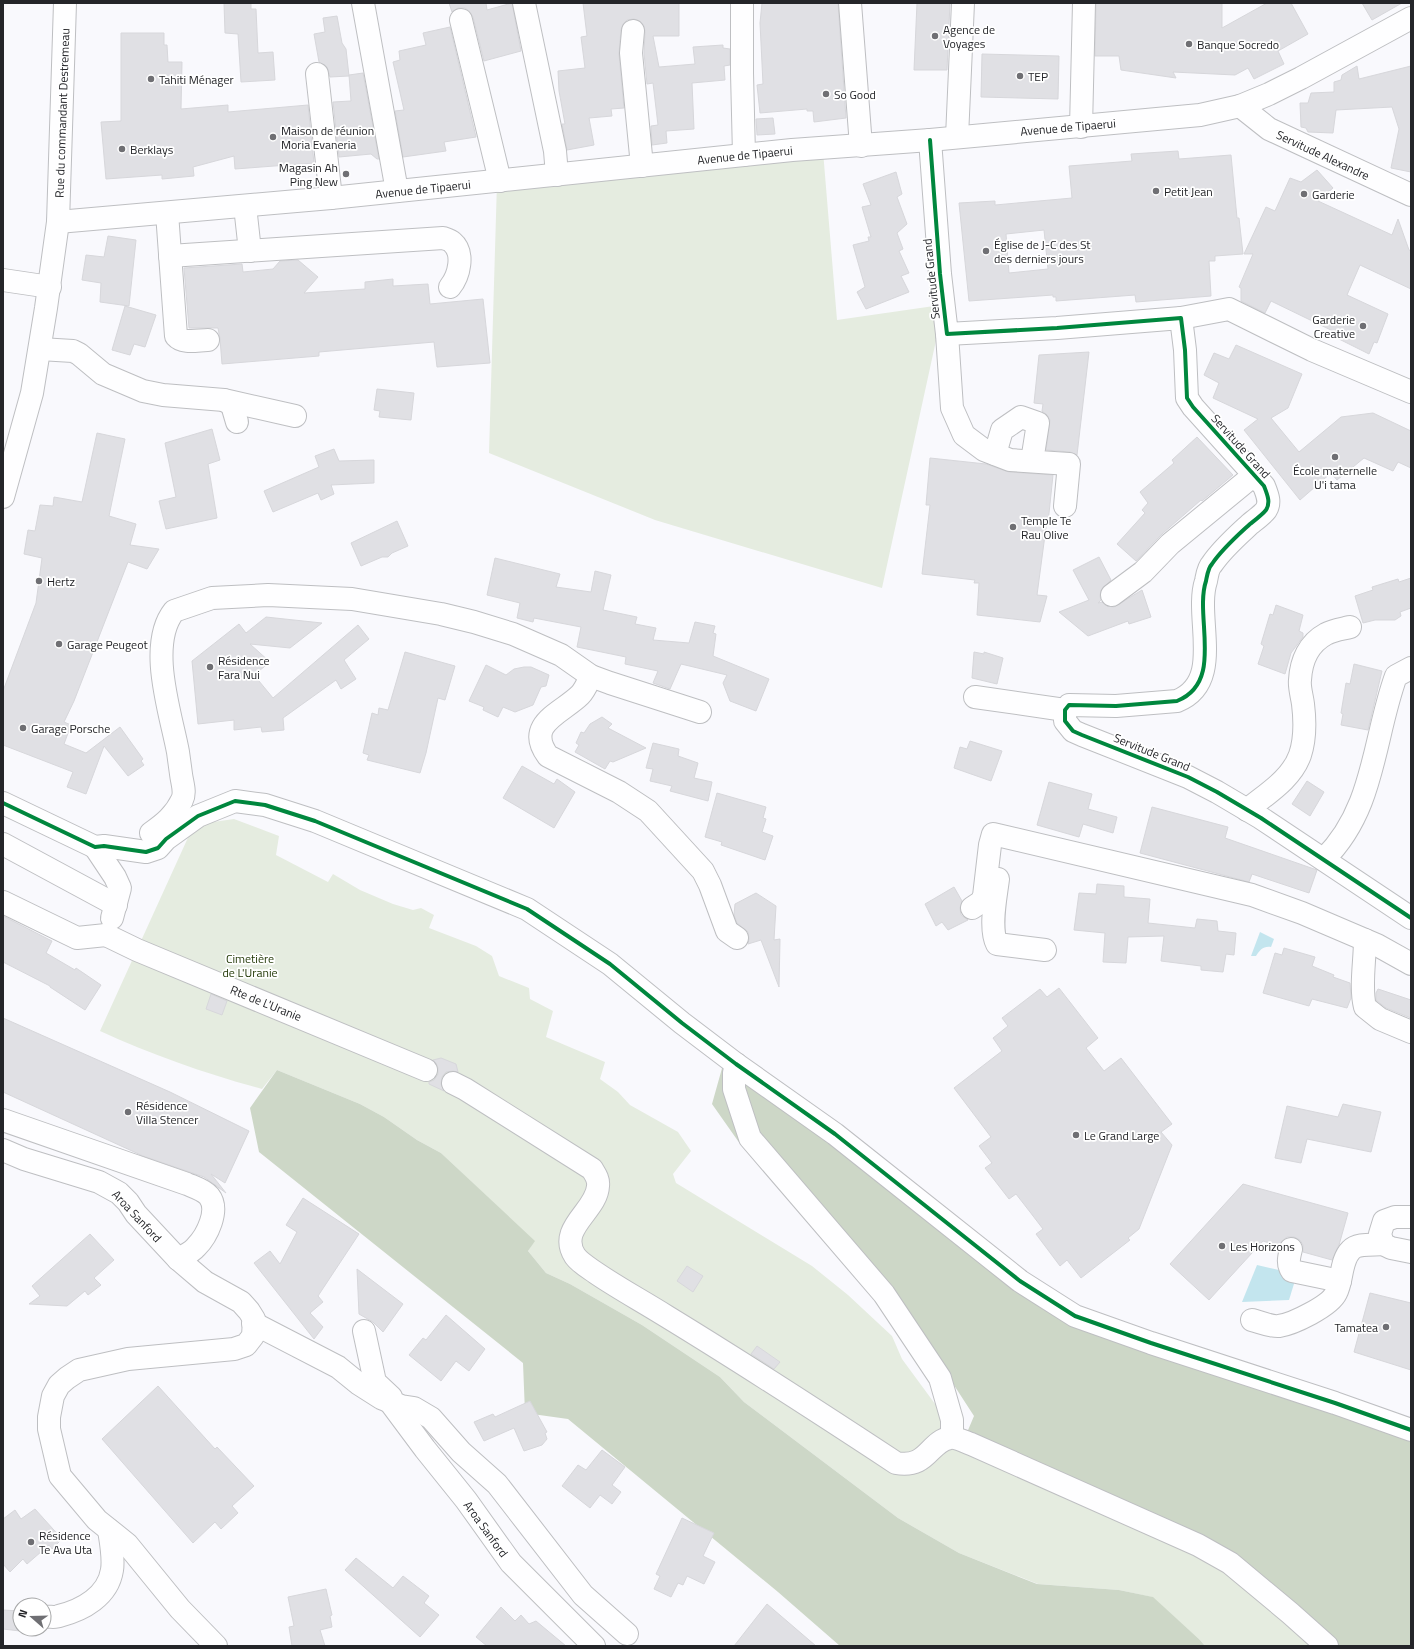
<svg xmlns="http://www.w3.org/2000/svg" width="1414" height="1649" font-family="'Titillium Web',sans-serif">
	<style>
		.green { fill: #e5ece0 }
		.forest { fill: #cdd7c7 }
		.water { fill: #c3e5ee }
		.building { fill: #e0e0e4; stroke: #d7d7db; fill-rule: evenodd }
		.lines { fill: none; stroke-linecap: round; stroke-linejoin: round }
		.minor-casing { stroke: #bebfc2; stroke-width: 24 }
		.major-casing { stroke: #bebfc2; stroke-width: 24 }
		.minor { stroke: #fefeff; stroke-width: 22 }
		.major { stroke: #fefeff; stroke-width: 22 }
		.cycleway-casing { stroke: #fff; stroke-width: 6 }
		.cycleway { stroke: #00873e; stroke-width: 4 }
		.poi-dot { fill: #6f6f73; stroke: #fff; stroke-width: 1.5 }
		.labels { text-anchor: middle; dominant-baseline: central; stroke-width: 3.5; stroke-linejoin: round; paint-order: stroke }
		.poi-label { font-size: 12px; fill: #242529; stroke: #fff; text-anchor: start }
		.street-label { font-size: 12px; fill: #242529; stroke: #fff }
		.park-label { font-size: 12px; fill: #1d3400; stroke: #fff }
	</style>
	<rect width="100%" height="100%" fill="#f9f9fd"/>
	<g class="green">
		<path d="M823,151L837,320L934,306L937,336L882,588L655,520L489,453L497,182Z"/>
		<path d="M234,819L279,836L276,855L328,882L333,874L360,890L393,904L413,910L421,908L434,915L429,928L476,946L492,956L499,976L529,988L530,999L553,1011L546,1037L605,1062L600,1079L618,1092L630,1105L678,1132L691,1151L673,1174L676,1183L812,1266L848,1295L892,1336L902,1359L963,1442L1225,1565L1324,1646H1205L1200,1640L1152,1597L1119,1590L1038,1584L959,1553L898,1518L744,1402L720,1377L642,1325L570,1284L546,1273L528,1251L534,1241L441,1153L417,1140L384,1117L360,1104L277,1070L262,1089C207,1074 152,1055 100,1031L191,831L206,823Z"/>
	</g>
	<g class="forest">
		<path d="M726,1054L1057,1307L1411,1426V1646H1324L1243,1577L963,1442L974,1416L900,1302L738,1141L712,1104Z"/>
		<path d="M277,1070L360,1104L384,1117L417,1140L441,1153L535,1241L528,1251L546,1273L570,1284L642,1325L720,1377L744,1402L898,1518L959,1553L1037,1584L1119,1590L1153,1597L1200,1640L1205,1646H840L778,1592L568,1419L525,1413L523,1363L259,1152L250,1108Z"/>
	</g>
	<g class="water">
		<path d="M1260,932L1274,939L1271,947C1263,946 1260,950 1256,956H1251Z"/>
		<path d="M1257,1265L1297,1274L1289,1300L1242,1302Z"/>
	</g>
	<g class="building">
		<path d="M224,3H251V9H256L258,53L273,52L275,80L241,82L238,34L225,33Z"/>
		<path d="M449,3H486L487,10L512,3L521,51L484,61L473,17L470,12L465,8H458L452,12Z"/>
		<path d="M583,3H679V36H653L659,67L695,64L693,47L723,45V48L730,49V65L724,66L725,80L692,83L694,129L666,131L667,143L652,145L651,126L658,125L653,83L647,84L644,53L645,32L644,26L640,21L634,19L627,20L623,24L621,30L619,54L624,108L611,109L612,116L589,118L594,145L567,150L562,124H565L559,91L558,71L585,68L581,37L587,36Z"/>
		<path d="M762,3H838L846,118L814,122L813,111H807V109L760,113L757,85L763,84L760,23Z"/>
		<path d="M917,3H950L947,70H914Z"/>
		<path d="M1096,3H1222V28L1267,3H1291L1308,34L1278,51L1284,64L1254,79L1248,68L1235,75L1173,72L1176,78L1121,70L1119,56H1095Z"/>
		<path d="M1362,3H1402L1372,20Z"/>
		<path d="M337,16L342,43L346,49L349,76L330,77L327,67L319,62L314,34L325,32L323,18Z"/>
		<path d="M450,27L476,137L444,142L446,151L403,157L395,111L404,110L393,62L400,60L399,51L426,45L423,33Z"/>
		<path d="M121,33H164V45H167L168,62H182L181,109L228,105V112L308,105L314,163L235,169L234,156L193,167L194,176L162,179V175L106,179L101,122L121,121Z"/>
		<path d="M982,54L1059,56L1058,99L981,97Z"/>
		<path d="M1357,66L1359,79L1411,66V172L1391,168L1399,129L1392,107L1336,110L1333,133L1308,132L1306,128L1301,127L1300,103H1308L1311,93L1334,92V82L1341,80L1342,75Z"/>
		<path d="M363,73L379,159H377L371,154L339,157L333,102L351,101L349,75Z"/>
		<path d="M773,118L775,134L757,135L756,119Z"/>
		<path d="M1178,151L1179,159L1231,155L1237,218H1239L1243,254L1215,256V261H1209L1211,296L1136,302L1135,295L1056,301V297H1053V295L969,301L959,203L995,201V205L1072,198L1069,166L1132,161L1131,154ZM1044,230L1048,269L1009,273L1006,234Z"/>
		<path d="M1317,170L1333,188L1318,201L1392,235L1398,219L1409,250L1411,251V289L1360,265L1347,295L1388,314L1377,343L1374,342L1369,354L1333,336L1335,332L1271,301L1265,313L1241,301V288L1239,287L1253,254H1244L1266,207L1275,211L1290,178L1301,182Z"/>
		<path d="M896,172L902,194L897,197L907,224L897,233L903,249L899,251L909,273L901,276L909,292L866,309L857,292L865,287L853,245L869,241L868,237H871L862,207L871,205L863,184Z"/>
		<path d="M108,236L136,240L129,306L100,302L101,283L82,280L86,255L104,257Z"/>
		<path d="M298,260L318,277L304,293L365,289V282L393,279V286L428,284L430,304L483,299L490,363L437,367L434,342L319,352V356L222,364L220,339L218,328H189L184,268L242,264L243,272L273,269L280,261Z"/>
		<path d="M125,306L156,315L145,347L134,344L130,355L112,350Z"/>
		<path d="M1236,345L1302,374L1288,408L1271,418L1299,452L1341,417L1373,413L1411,431V468L1398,462L1393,471L1364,458L1337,480L1331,473L1300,500L1244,430L1258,419L1213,398L1219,383L1204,375L1214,353L1229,359Z"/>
		<path d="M1089,352L1077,455L1070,452L1046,450L1050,420L1047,415L1042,411L1043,404L1034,403L1039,355Z"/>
		<path d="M377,389L414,393L411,420L379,417L380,411L374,410Z"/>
		<path d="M212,429L220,460L208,464L217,518L166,529L159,501L176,497L165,443Z"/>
		<path d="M97,433L125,439L109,516L136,524L130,545L159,549L147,569L128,562L74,701L64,722L71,725L64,744L86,753L120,727L143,759L141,761L144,765L128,776L104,746L86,794L67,787L73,772L3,745V691L36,603L42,558L24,554L28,530L35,531L40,505L53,506L54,497L82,502Z"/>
		<path d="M1197,437L1233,475L1202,501L1201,500L1162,534L1136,561L1117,544L1145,513L1142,510L1148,503L1140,492L1174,463L1172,460Z"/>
		<path d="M334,449L339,461L374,460V483L331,485L334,494L321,500L318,493L273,512L264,491L319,467L315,456Z"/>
		<path d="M930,458L986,464L1009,472L1053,475L1048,523L1047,520L1037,595L1047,596L1040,622L977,615L979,583H974L975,580L922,574L930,505H926Z"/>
		<path d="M397,521L408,546L392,553L388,557H382L361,566L351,543Z"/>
		<path d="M1099,557L1111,580L1101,590L1100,596L1101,600L1098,603L1102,602L1107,606L1114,607L1142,590L1151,617L1129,624L1128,621L1088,636L1059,612L1089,600L1073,570Z"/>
		<path d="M495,558L560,574L556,587L591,592L595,571L611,575L603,610L637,617L635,624L656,628L653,640L689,643L695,622L715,626L713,633L716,634L713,656L769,679L756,711L730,701L723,683L727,675L681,664L670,689L653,683L658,671L625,664L626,657L577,647L581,627L534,618L533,622L517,618L520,603L487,595Z"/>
		<path d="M1411,578V608L1400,612L1401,616L1395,620H1375L1363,623L1355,596L1373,590L1372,587L1398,579L1399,582Z"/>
		<path d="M1276,605L1303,615L1299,631L1303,633V637L1291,653L1285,674L1258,664L1264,646L1261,644L1270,614L1273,615Z"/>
		<path d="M266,617L322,623L290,648L250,644L270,662L254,675L273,698L358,625L369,639L344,660L356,679L341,689L336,680L283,718L284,730L262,732L261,727L234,730V720L198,724L192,661L239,624L246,633Z"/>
		<path d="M405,652L455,666L445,700L438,698L426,753L420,773L367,760L369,755L363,753L372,713L378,715L379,708L388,710Z"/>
		<path d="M974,652L984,654V652L1003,658L997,684L972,678Z"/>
		<path d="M1354,664L1382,671L1368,730L1341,725L1343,714L1341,713L1346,683L1350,684Z"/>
		<path d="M486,665L506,675L514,669L524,667H531L549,675L546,686L541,687L533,705L515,712L503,707L498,717L483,710L484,707L469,701Z"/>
		<path d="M602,717L612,724L608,728L646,748L613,762L610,761L605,769L575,752L579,745L576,743L581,732L584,733L590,724Z"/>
		<path d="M970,741L1002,751L991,781L954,768L960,747L967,749Z"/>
		<path d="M653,743L679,749L678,756L698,763L694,778L712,782L708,801L670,791L672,786L650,781L653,769L646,768Z"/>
		<path d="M522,766L554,784L557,779L575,792L554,828L503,798Z"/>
		<path d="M1307,781L1324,792L1310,816L1292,804Z"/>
		<path d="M1049,782L1092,794L1088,809L1117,817L1113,833L1083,824L1079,837L1037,825Z"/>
		<path d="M717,793L766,807L763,818L766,819L762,832L773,836L765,860L721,845L722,842L705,837Z"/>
		<path d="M1152,807L1228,827L1225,838L1317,870L1309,893L1252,874L1249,882L1140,853Z"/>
		<path d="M1097,884L1124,886V897L1150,899L1148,923L1195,928L1197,919L1217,921L1218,931L1236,933L1234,955L1226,954L1223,972L1201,970V966L1161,961L1164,936L1128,937L1126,963L1103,962L1105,933L1074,930L1079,893L1096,894Z"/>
		<path d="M954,887L962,901L960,908L961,915L968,920L948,930L942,922L936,926L925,904Z"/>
		<path d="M756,893L776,906L774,940L780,939L779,987L761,940L748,944L749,939L748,932L737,923L734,915L735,904Z"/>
		<path d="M3,916L52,941L46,953L75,970L76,968L101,985L85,1010L50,987V986L3,962Z"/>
		<path d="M1284,948L1315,957L1312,966L1334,975L1333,977L1350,983L1351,998L1347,1008L1312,999L1309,1006L1263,993L1275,953L1282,955Z"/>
		<path d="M1059,988L1098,1038L1086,1048L1104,1071L1121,1058L1172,1124L1161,1132L1172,1145L1139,1229L1128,1238L1130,1240L1081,1278L1067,1260L1060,1266L1036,1234L1043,1229L1030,1212L1016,1194L1009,1199L985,1168L992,1163L979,1146L991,1137L954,1088L1002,1051L993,1038L1008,1026L1002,1018L1040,989L1047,997Z"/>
		<path d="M1378,989L1411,1000V1018L1386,1008L1376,1000V993Z"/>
		<path d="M211,994L227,1001L222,1015L206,1009Z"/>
		<path d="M3,1018L170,1092L249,1131L225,1183L211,1174L226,1193L204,1177L143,1156L3,1092Z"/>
		<path d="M441,1058L456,1064L458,1072L453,1071L446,1072L442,1077L441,1084L444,1091L429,1084V1082L434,1080L438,1074V1068L436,1063L433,1060Z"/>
		<path d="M1343,1104L1381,1112L1371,1152L1307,1139L1301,1163L1275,1158L1287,1106L1338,1117Z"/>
		<path d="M1243,1184L1348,1213L1339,1245L1332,1260L1303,1252V1245L1300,1240L1294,1237H1287L1282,1241L1279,1246L1263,1241L1209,1300L1170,1264Z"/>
		<path d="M303,1198L359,1234L318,1296L323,1302L310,1313L323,1327L314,1339L254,1263L270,1251L280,1264L297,1232L286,1225Z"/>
		<path d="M90,1234L114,1260L94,1278L101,1285L88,1295L85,1291L67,1306L29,1304L40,1296L32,1286Z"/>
		<path d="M687,1266L703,1276L693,1292L677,1281Z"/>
		<path d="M357,1269L403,1304L383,1332L373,1322L359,1314Z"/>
		<path d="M1370,1293L1411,1303V1370L1354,1352Z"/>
		<path d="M446,1315L485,1349L469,1371L456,1361L441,1381L409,1355L423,1338L426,1340Z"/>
		<path d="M757,1346L780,1362L774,1369L751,1354Z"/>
		<path d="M158,1386L215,1449L217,1447L254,1486L232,1506L238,1513L221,1529L215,1522L193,1543L102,1439Z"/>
		<path d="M530,1401L547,1432L545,1433L547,1439L542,1445L524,1451L514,1428L484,1441L474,1422L493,1414L495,1417Z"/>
		<path d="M602,1450L625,1467L612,1485L621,1492L612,1504L600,1495L590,1508L562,1486L578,1465L586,1470Z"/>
		<path d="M35,1509L62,1539L52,1549L49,1545L27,1564L23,1559L10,1572L3,1564V1519L15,1510L21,1519Z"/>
		<path d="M682,1518L714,1533L703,1556L715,1562L704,1584L687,1576L683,1585L678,1583L671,1597L654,1589L660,1576L656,1574Z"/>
		<path d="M356,1558L393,1588L403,1576L429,1596L424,1603L439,1615L420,1637L345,1570Z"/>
		<path d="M326,1589L332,1615L330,1616L332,1627L320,1630L325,1646H292L289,1627L294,1626L288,1597Z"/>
		<path d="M767,1604L816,1646H734Z"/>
		<path d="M501,1607L515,1621L521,1615L529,1624L536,1621L566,1646H487L476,1637Z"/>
		<path d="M3,1610L20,1611V1631L3,1629Z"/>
	</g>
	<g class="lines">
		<defs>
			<g id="minor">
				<path d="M363,3L397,191"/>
				<path d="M524,3L555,151L557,175"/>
				<path d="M742,3V73L744,155"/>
				<path d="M850,3L861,146"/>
				<path d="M461,20L500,181"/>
				<path d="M633,31L631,53L642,166"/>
				<path d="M317,74L331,198"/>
				<path d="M1240,106L1269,129L1411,195"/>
				<path d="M1081,127L1084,3"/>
				<path d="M957,137L963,3"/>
				<path d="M930,140L940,274L947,334L1057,328L1181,318L1185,350L1187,398L1193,407L1264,486C1267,494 1271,502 1266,510C1262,515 1255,520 1250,524C1237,536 1222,549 1212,564C1208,568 1207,576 1206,581C1194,617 1225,682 1177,701L1116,706L1069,705L1065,710V721L1073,731L1082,735L1188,777L1217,792L1261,818L1411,918"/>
				<path d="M245,206L250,251"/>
				<path d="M167,213L176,336C183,344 198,340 208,340"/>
				<path d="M170,256L443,238C446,239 450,240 452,242C465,253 459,276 450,287"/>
				<path d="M3,280L50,287"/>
				<path d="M1181,318L1229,309L1312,350L1411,392"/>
				<path d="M947,334L952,408L964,435L984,450L1010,460L1069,464L1065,506"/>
				<path d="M40,349L73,351L79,354L103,374L143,391L163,395L224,400L295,416"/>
				<path d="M224,400L232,405L237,422"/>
				<path d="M995,454L1002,430L1021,417L1038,423L1032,461"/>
				<path d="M1112,595L1143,572L1170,544L1254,475"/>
				<path d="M591,676C588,682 585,690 580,695C562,713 524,724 548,756L619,792L648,811L703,871L710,885L727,931L737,938"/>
				<path d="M975,697L1065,710"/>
				<path d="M3,803L95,847L104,846L146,852L158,848L166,839L198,816L235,801L265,805L315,821L527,909L610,964L682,1023L736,1064L835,1134L1020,1281L1075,1316L1151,1343L1335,1403L1411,1430"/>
				<path d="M1247,810C1266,794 1291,780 1300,755C1305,740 1305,720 1303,704C1302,696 1299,687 1300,680C1301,661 1309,643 1326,634C1333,630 1342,629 1350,627"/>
				<path d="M151,833C164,824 175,815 182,800C186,792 182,783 181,774C180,767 179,759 178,752C171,714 147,645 174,611L212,598L268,595L352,599L441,614L474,622L513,634L561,655L591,676L610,683L700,712"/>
				<path d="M3,844L116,905"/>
				<path d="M95,847L115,877L120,888L112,918"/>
				<path d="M1324,859C1375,809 1373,739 1396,676L1411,668"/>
				<path d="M998,879C996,896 989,928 997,944L1045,950"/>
				<path d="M3,902L77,938L106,935"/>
				<path d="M972,908L981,902L984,896L990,845L993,834L1252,895L1302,913L1377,945L1411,964"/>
				<path d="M106,935L137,950L426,1070"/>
				<path d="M1365,940C1365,961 1360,987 1365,1007L1380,1019L1411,1032"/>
				<path d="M736,1064L734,1073V1089L750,1138L884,1294L940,1378L952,1420V1437"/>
				<path d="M453,1083L465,1089L592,1169C595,1174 599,1179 598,1186C597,1211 557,1228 575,1256C580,1263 589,1268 596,1273C618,1288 642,1301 666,1316C743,1363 820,1413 896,1463C928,1469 929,1441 950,1438C956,1437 965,1442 971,1444L1198,1545L1230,1563L1290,1613L1327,1646"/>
				<path d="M3,1120L187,1184C194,1187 204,1190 209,1196C220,1210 207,1236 196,1247C192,1252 184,1256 178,1259"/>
				<path d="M3,1150L24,1159L99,1182L119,1193L128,1202L136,1214L178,1259L205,1282L241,1302L249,1311L254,1319L253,1336L246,1345L234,1349L128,1359L79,1370L67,1378L59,1385L53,1396L49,1417V1429L60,1476L97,1520L127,1544L180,1609L216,1646"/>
				<path d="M1411,1217H1395L1384,1221L1380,1234L1383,1244L1391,1248L1411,1252"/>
				<path d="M1291,1249C1289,1257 1287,1264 1292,1271L1340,1281"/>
				<path d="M1252,1320C1260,1322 1271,1327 1279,1326C1293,1324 1330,1306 1336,1293C1343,1280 1340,1261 1351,1250C1357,1243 1374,1245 1383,1244"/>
				<path d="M253,1323L338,1367L359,1384L381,1398L401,1406L414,1408L431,1418L461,1452L497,1484L583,1595L627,1634"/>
				<path d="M364,1331L375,1382L391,1397"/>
				<path d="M390,1402L425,1449L466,1500L511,1563L594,1646"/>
				<path d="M44,1617C49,1616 55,1618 59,1616C83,1610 108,1596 112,1570C114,1558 111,1543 109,1530"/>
			</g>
			<g id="major">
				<path d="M58,222L331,198L792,150L930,140L1200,115L1240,106L1269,94L1301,78L1411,18"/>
				<path d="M3,497L32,393L46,308L58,222L65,3"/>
			</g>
		</defs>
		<use href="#minor" class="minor-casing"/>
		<use href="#major" class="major-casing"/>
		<use href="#minor" class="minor"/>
		<use href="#major" class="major"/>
		<defs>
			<g id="cycleway">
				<path d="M930,140L940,274L947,334L1057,328L1181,318L1185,350L1187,398L1193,407L1264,486C1267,494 1271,502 1266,510C1262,515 1255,520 1250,524C1237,536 1222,549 1212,564C1208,568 1207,576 1206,581C1194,617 1225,682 1177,701L1116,706L1069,705L1065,710V721L1073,731L1082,735L1188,777L1217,792L1261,818L1411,918"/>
				<path d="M3,803L95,847L104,846L146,852L158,848L166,839L198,816L235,801L265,805L315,821L527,909L610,964L682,1023L736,1064L835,1134L1020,1281L1075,1316L1151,1343L1335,1403L1411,1430"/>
			</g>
		</defs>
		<use href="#cycleway" class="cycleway-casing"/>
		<use href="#cycleway" class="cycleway"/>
	</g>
	<g class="poi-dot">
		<circle cx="935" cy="36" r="4"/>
		<circle cx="1189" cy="44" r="4"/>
		<circle cx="1020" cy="76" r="4"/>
		<circle cx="151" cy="79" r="4"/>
		<circle cx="826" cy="94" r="4"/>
		<circle cx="273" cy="137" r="4"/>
		<circle cx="122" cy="149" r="4"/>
		<circle cx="346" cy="174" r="4"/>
		<circle cx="1156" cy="191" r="4"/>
		<circle cx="1304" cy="194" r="4"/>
		<circle cx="986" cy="251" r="4"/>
		<circle cx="1363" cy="326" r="4"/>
		<circle cx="1335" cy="457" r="4"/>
		<circle cx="1013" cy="527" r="4"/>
		<circle cx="39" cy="581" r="4"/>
		<circle cx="59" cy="644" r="4"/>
		<circle cx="210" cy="667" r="4"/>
		<circle cx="23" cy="728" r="4"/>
		<circle cx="128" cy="1112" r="4"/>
		<circle cx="1076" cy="1135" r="4"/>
		<circle cx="1222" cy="1246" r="4"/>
		<circle cx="1386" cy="1327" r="4"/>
		<circle cx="31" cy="1542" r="4"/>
	</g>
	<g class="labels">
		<g class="poi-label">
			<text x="943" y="29">Agence de<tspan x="943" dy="14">Voyages</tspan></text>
			<text x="1197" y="44">Banque Socredo</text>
			<text x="1028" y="76">TEP</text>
			<text x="159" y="79">Tahiti Ménager</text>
			<text x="834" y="94">So Good</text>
			<text x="281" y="130">Maison de réunion<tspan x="281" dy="14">Moria Evaneria</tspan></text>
			<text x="130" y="149">Berklays</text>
			<text x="338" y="167" text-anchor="end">Magasin Ah<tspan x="338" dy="14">Ping New</tspan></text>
			<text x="1164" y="191">Petit Jean</text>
			<text x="1312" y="194">Garderie</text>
			<text x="994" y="244">Église de J-C des St<tspan x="994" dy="14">des derniers jours</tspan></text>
			<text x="1355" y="319" text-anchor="end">Garderie<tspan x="1355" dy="14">Creative</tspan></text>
			<text x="1335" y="470" text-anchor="middle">École maternelle<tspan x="1335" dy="14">U'i tama</tspan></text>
			<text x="1021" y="520">Temple Te<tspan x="1021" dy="14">Rau Olive</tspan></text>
			<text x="47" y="581">Hertz</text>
			<text x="67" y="644">Garage Peugeot</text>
			<text x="218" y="660">Résidence<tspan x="218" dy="14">Fara Nui</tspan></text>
			<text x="31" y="728">Garage Porsche</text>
			<text x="136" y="1105">Résidence<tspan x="136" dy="14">Villa Stencer</tspan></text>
			<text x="1084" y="1135">Le Grand Large</text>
			<text x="1230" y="1246">Les Horizons</text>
			<text x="1378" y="1327" text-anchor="end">Tamatea</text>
			<text x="39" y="1535">Résidence<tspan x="39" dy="14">Te Ava Uta</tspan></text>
		</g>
		<g class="street-label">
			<text transform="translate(62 113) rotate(-88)">Rue du commandant Destremeau</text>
			<text transform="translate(1068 127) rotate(-5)">Avenue de Tipaerui</text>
			<text transform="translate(745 155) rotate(-6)">Avenue de Tipaerui</text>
			<text transform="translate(1323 155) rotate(25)">Servitude Alexandre</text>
			<text transform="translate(423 189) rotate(-6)">Avenue de Tipaerui</text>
			<text transform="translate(931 279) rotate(-96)">Servitude Grand</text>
			<text transform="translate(1241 446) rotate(48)">Servitude Grand</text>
			<text transform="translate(1152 752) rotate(22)">Servitude Grand</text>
			<text transform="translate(266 1003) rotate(22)">Rte de L'Uranie</text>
			<text transform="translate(137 1216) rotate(47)">Aroa Sanford</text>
			<text transform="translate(486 1529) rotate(54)">Aroa Sanford</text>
		</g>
		<g class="park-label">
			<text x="250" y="958">Cimetière<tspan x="250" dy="14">de L'Uranie</tspan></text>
		</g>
	</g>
	<rect width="1414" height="1649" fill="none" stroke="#242529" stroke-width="8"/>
	<g transform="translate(32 1617) rotate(290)"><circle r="19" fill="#ffffff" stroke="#a7a8a9"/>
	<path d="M0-3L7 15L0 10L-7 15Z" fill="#6f6f73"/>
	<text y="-6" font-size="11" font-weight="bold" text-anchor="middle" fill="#242529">N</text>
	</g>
</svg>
